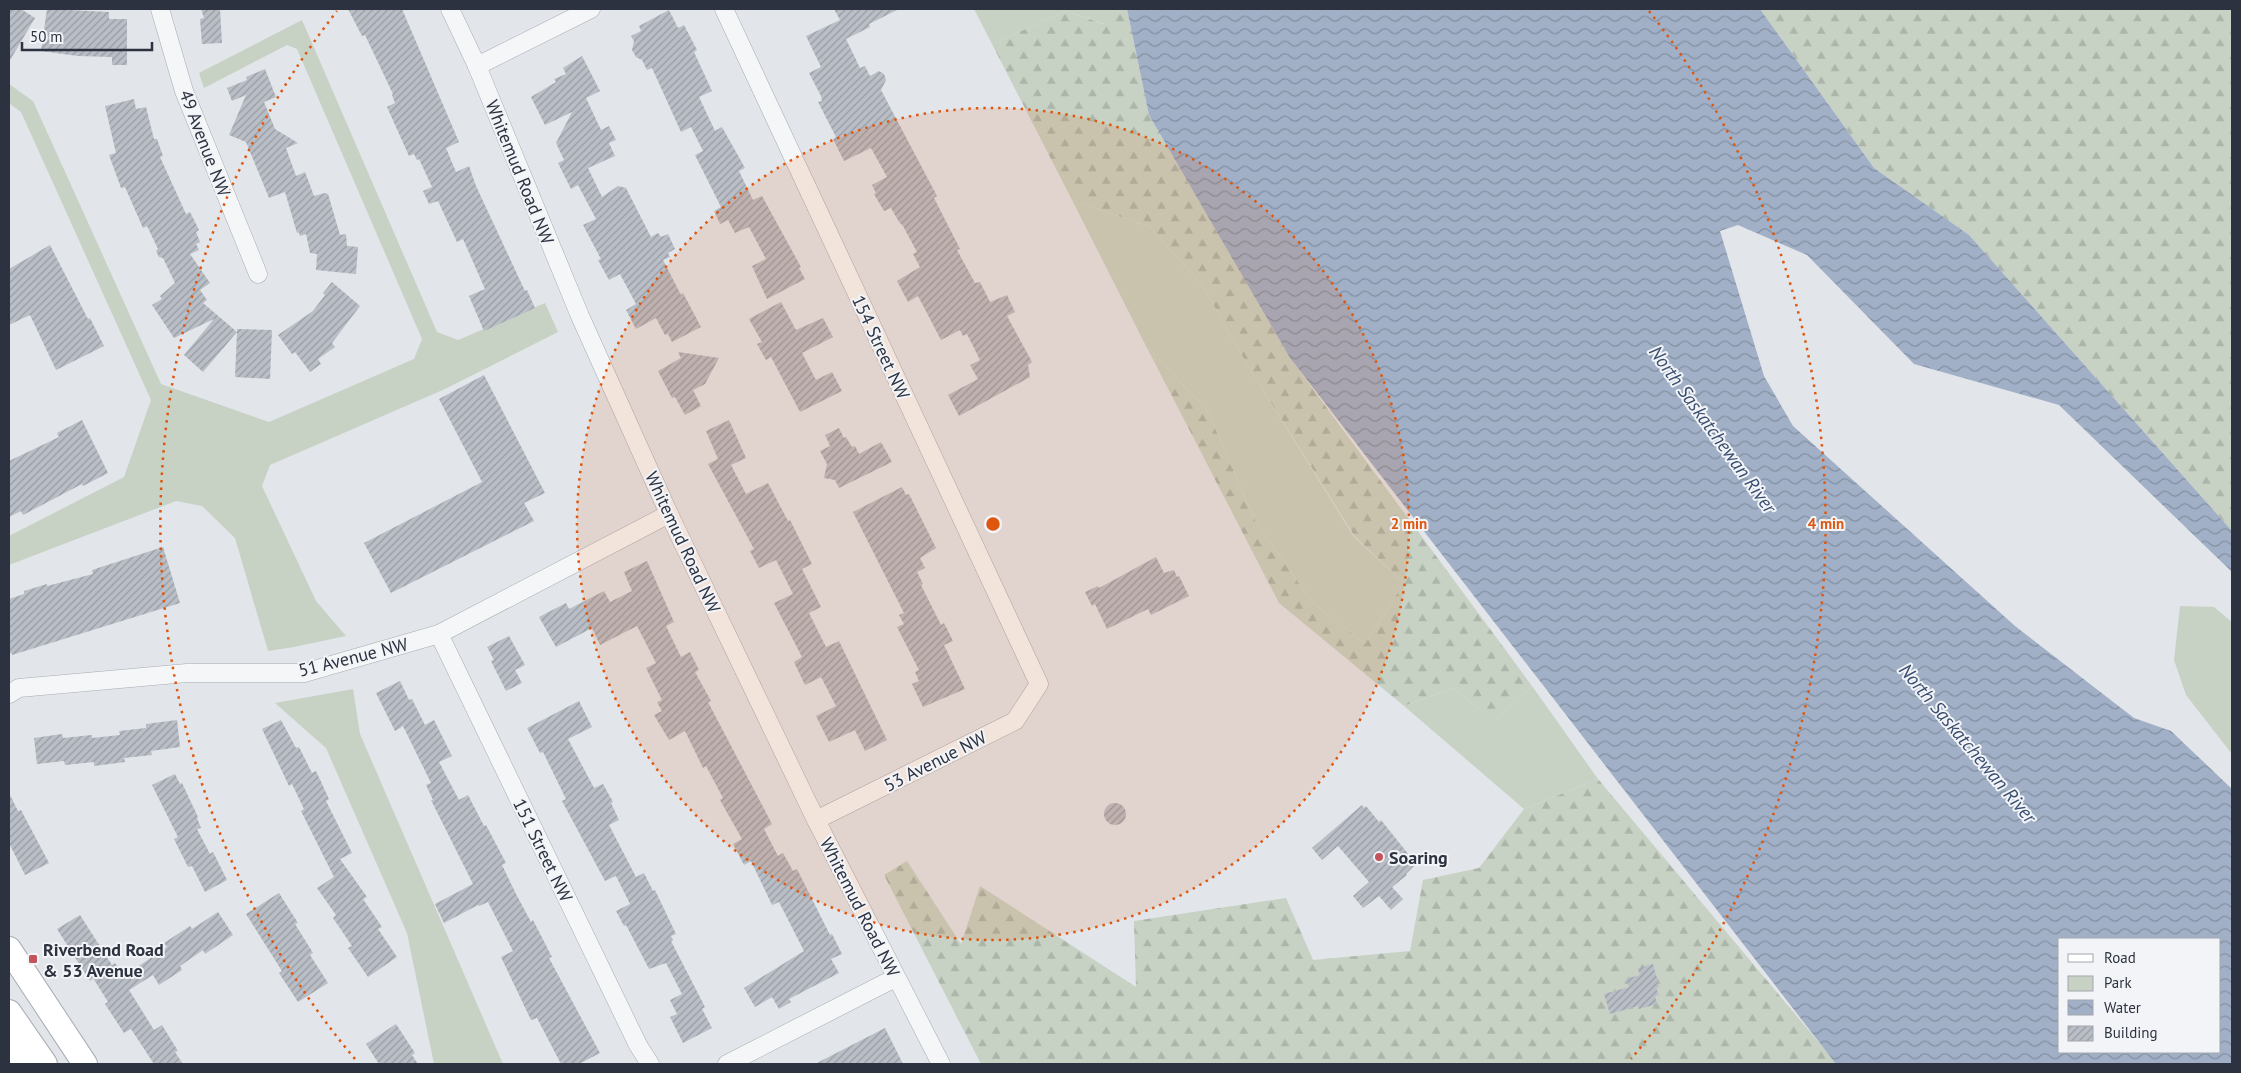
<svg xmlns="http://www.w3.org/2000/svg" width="2241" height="1073" font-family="'PT Sans',sans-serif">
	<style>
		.green { fill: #c7d2c4 }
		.forest { fill: url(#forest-firs) }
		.water { fill: url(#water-waves); fill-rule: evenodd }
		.building { fill: url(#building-hatch) }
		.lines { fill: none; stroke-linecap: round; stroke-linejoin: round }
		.street-casing { stroke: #a8acb3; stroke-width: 19 }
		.secondary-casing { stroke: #a8acb3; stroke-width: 26 }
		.street { stroke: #f5f6f8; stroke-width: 18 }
		.secondary { stroke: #fff; stroke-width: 24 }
		.ring { fill: none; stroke: #df570f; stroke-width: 2.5; stroke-dasharray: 2.5 5 }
		.poi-dot { fill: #c3535d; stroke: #f2f4f7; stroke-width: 2 }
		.labels { text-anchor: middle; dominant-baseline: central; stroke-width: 4; stroke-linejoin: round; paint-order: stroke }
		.street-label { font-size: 18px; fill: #2c3240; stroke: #f2f4f7 }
		.poi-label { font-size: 18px; font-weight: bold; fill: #2c3240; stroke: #f2f4f7; text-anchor: start }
		.water-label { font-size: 19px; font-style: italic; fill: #394e70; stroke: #f2f4f7 }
		.centre { fill: #df570f; stroke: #f2f4f7; stroke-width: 2.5 }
		.ring-label { font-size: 15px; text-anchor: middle; font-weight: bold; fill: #df570f; stroke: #f2f4f7; stroke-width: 4; stroke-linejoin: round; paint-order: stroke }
	</style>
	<defs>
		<pattern id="forest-firs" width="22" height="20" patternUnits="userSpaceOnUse" patternTransform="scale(1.25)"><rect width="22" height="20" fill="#c7d2c4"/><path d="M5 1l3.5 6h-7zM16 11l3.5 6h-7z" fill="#abb5a9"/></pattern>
		<pattern id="water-waves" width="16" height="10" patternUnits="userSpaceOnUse" patternTransform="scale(1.25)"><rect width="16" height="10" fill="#a1b0c6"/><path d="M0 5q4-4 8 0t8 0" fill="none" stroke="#8390a2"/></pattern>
		<pattern id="building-hatch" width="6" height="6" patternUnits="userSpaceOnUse" patternTransform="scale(1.25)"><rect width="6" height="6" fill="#babec6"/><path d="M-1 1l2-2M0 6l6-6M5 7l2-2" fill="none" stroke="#979ba2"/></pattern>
	</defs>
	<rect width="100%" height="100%" fill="#e2e5e9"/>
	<g class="green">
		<path d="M974,9H1119L1105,24L1066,11L992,44Z"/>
		<path d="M302,20L437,332L458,340L545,303L558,332L445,389L270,465L262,486L316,601L346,636L294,647L268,651L235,538L202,506L176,501L9,565V536L124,477L151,400L21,112L9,103V84L33,101L161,384L269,422L414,359L422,339L297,49L287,45L204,88L199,73Z"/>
		<path d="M1072,200L1150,227L1203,286L1245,361L1354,537L1404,583L1365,644L1312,602L1256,522L1207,410L1146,346Z"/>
		<path d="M2180,606L2214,607L2232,622V754L2186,695L2174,660Z"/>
		<path d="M1532,686L1598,779L1524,809L1404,706L1453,688L1495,722Z"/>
		<path d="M353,689L360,734L503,1064H434L407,933L326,748L275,703Z"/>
	</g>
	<g class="forest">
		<path d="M1119,9H1127L1149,115L1290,358L1532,686L1495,722L1453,688L1404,706L1279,603L1146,346L1207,410L1256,522L1312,602L1365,644L1404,583L1355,537L1245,361L1203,286L1150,227L1072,200L992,44L1066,11L1104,24Z"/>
		<path d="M1760,9H2232V531L1969,235L1874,168Z"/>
		<path d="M1598,779L1837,1064H981L884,875L907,861L961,944L980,886L1136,987L1134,921L1286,898L1313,960L1410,951L1423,880L1479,868L1524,809Z"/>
	</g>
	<path class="water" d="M1127,9H1760L1874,168L1969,235L2232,531V572L2059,405L1914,364L1807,255L1738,225L1720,231L1764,376L1793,426L2015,626L2134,718L2171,731L2232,789V1064H1836L1290,358L1149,115ZM2060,939H2220V1052H2060Z"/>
	<g class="building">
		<path d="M9,9H21L35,18L9,62Z"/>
		<path d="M47,9L109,12V19H127V65H112V57L78,56L41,51Z"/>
		<path d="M201,9H220L222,43L202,44L200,19L204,18Z"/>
		<path d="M348,9H402L459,142L446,148L456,172L469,166L476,186L525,291L527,290L535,308L484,331L469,296L485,289L463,239L457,242L438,201L429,204L423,191L432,187L419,159L417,160L414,154L409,156L387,107L395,103L392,95L393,94L365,35L362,36Z"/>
		<path d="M834,9H899L869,24L870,27L846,39L860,68L865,66L870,76L879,71L884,74L886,80L881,90L937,196L934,198L957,243L960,249L957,250L975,283L980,282L990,302L1007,295L1015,312L1007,316L1032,362L1028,365L1030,377L959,416L948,395L978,379L970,365L980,360L967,334L963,336L960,330L941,340L918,296L908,302L897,281L920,267L913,254L917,252L903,226L899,222L891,208L884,211L874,194L876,193L872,185L887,177L871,148L844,161L833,139L836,137L818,102L822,101L821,96L809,73L821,67L806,36L840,20Z"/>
		<path d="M669,10L678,28L684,25L697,50L694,52L712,91L699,97L715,131L722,127L745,168L739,171L753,200L762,196L801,267L799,268L805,279L767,299L752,266L766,259L749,227L735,233L728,220L720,224L714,211L721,207L695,155L703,151L691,127L681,132L652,68L647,70L642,60L636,57L632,50L634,41L631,36L641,31L639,26Z"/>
		<path d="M582,56L600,91L586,98L601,130L609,126L616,140L609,143L615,156L588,168L602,197L618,186L626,188L651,237L658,233L661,237L668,234L675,249L668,253L670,257L663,260L681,295L683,293L701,327L672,342L668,334L665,335L656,318L636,329L626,310L636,304L620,274L609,280L598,260L601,259L583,225L596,219L578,185L571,189L558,163L564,160L556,143L572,112L545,125L531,97L556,82L554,79L566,74L563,68Z"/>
		<path d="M265,69L276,97L264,102L275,129L298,143L286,148L296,176L305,172L314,196L325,193L328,194L340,235L346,234L347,246L358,247L356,274L316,270L317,254L310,253L306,234L300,236L299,232L297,233L285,192L269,198L246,142L229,135L246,95L232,101L227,88L247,80L246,77Z"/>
		<path d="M134,99L136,109L146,107L154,139H157L163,156L160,157L186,214L190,212L199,230L196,232L200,242L196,244L199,250L190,254L210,283L200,290L207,300L203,303L237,332V329L272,330L270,379L235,377L237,332L203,372L184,355L214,319L174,338L152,305L162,299L160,296L175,283L163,258L159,257L156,251L158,249L147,226L143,228L125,187L121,188L109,155L116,153L105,106Z"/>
		<path d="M50,245L88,319L90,318L104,346L56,370L30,315L9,325V269Z"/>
		<path d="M332,282L360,306L332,343L335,347L318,359L321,364L310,372L295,352L292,354L278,335L313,311L325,295L323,293Z"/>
		<path d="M781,302L796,330L823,318L833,337L802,353L816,380L832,372L842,391L800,412L771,357L766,360L757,344L762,342L749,319Z"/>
		<path d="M678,352L719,358L705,384L693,390L701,406L685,415L675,397L672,398L658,371L681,358Z"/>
		<path d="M484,375L545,493L524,503L534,521L391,593L364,543L482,482L439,399Z"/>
		<path d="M82,420L108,473L83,486L82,484L23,515L21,511L9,517V461L59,437L57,433Z"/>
		<path d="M729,420L746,458L731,465L746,494L768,483L788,521L790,520L812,564L802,569L821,607L809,613L826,647L839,641L887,740L865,751L855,730L829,742L816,716L836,706L821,677L805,685L794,662L802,657L774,603L793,594L776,560L759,568L750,551L754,549L708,464L718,459L706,431Z"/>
		<path d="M839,428L844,438L846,437L852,447L855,446L859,454L881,442L892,462L839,488L835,480L824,478L827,464L820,451L830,446L825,435Z"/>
		<path d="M902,487L906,495L909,494L936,548L920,558L925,568L917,572L923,584L921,585L941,625L944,623L953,641L944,645L965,689L923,707L912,684L919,681L915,672L919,670L897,627L904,624L899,615L904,613L853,512Z"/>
		<path d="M163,547L180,603L12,655V653L9,654V599L24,594V591L47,584V586L93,574L92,570Z"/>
		<path d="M1156,557L1164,573L1174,570L1177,577L1179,576L1189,596L1151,615L1148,609L1107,629L1095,604L1092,606L1085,592L1098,586L1099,588Z"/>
		<path d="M647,561L674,622L666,626L681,657L690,652L699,670L695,672L711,701L708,702L772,824L764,829L778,856L783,853L793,871L797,869L830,935L832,934L842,954L831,959L839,973L789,999L791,1002L779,1009L772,997L755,1007L744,988L804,951L779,902L772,905L751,861L744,865L733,844L742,839L720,800L723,798L706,766L703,768L685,731L669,740L654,715L662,711L657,702L662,700L646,668L656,663L637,626L600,645L592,628L556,647L539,617L566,603L569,609L604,591L610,602L632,591L624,572Z"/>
		<path d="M509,636L525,665L515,670L522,683L506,691L491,661L494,660L487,647Z"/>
		<path d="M400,681L409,700L412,699L425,725L434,720L452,756L439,762L459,800L468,795L484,826L486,825L506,863L502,865L516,894L531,922L533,920L552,957L549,958L600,1053L579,1064H561L537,1018L531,1020L501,957L513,951L488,902L479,906L478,905L444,923L435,904L473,884L431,800H433L426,785L431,783L403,726L395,731L376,693Z"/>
		<path d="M579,701L592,727L568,739L594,788L603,784L613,802L611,803L619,820L609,825L636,877L644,873L653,891L655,890L676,934L671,936L673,940L671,941L705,1007L702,1009L712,1028L683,1043L670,1017L677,1014L670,1000L682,994L666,963L649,969L626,925L624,926L616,911L630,904L616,876L605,881L562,801L566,799L543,752L540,753L527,728Z"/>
		<path d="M177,720L180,747L151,751L152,755L124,758L125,762L94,766V762L65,765L64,761L37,764L34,738L62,734L63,738L92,735V738L120,735L119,731L146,728V724Z"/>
		<path d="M281,720L296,748L299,747L312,773L316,771L329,799L326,801L352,853L340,859L367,897L363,899L382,927L378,929L397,957L368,977L348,948L352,946L333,918L336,915L317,888L334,877L301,811L304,809L292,784L289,786L262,729Z"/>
		<path d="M175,774L180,784L182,783L198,817L197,818L201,828L197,829L210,854L213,852L227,880L205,892L192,866L188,867L174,839L178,837L152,785Z"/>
		<path d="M9,793L18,811L21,810L49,863L25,875L9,843Z"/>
		<circle cx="1115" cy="814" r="11"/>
		<path d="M1362,805L1364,808L1366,806L1379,822L1381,820L1413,860L1410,862L1414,866L1406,874L1407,875L1392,887L1403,899L1391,910L1379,896L1363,908L1353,896L1369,882L1338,846L1322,860L1312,848Z"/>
		<path d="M279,893L298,923L295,924L313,953L310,955L328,983L298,1002L279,973L282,971L246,914Z"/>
		<path d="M218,912L233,935L205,954L203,950L180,966L182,970L159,985L153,975L129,990L154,1030L162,1025L178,1051L175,1052L183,1064H154L131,1029L124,1033L105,1004L108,1002L93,978L90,981L57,929L80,915L112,965L115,963L124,976L167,947L164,943L190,926L192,929Z"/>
		<path d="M1653,964L1659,987L1656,988L1659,995L1655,996L1657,1004L1639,1009L1638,1006L1610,1014L1604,994L1629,987L1626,979L1640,975L1638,968Z"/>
		<path d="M396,1024L415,1053L412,1055L418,1064H379L366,1044Z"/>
		<path d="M885,1028L903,1064H815Z"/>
	</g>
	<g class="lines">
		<defs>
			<g id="street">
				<path d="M160,9L184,91L258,274"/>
				<path d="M450,9L477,66L580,316L669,514L816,820L941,1064"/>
				<path d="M724,9L1039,684L1015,721L816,820"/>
				<path d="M477,66L591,9"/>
				<path d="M439,634L638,1045L650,1064"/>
				<path d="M9,694L19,688L187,673H304L439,634L669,514"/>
				<path d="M727,1064L895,978"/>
			</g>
			<g id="secondary">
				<path d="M9,949L85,1064"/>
				<path d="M9,1012L45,1064"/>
				<path d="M9,1036L20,1064"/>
			</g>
		</defs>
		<use href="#street" class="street-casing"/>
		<use href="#secondary" class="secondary-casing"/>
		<use href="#street" class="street"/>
		<use href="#secondary" class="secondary"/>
	</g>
	<circle cx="993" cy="524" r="416" fill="#df570f" fill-opacity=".12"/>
	<g class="ring">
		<circle cx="993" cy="524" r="416"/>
		<path d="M355 1059A833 833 0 0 1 337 11M1649 11A833 833 0 0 1 1631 1059"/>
	</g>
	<g class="poi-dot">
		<circle cx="1379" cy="857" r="5"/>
		<rect x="28" y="954" width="10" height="10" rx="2.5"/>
	</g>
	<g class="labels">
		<g class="street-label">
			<text transform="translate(205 143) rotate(69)">49 Avenue NW</text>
			<text transform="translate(520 172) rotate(68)">Whitemud Road NW</text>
			<text transform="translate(881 347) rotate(65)">154 Street NW</text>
			<text transform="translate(683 542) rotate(65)">Whitemud Road NW</text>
			<text transform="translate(353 657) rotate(-14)">51 Avenue NW</text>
			<text transform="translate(935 761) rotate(-27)">53 Avenue NW</text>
			<text transform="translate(543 850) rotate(64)">151 Street NW</text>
			<text transform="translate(860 907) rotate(63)">Whitemud Road NW</text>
		</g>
		<g class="poi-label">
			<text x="1389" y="857">Soaring</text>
			<text x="43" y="949">Riverbend Road<tspan x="43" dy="21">&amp; 53 Avenue</tspan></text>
		</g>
		<g class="water-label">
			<text transform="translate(1713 429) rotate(54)">North Saskatchewan River</text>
			<text transform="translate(1968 743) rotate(50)">North Saskatchewan River</text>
		</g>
	</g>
	<circle cx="993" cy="524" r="8" class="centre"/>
	<g class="ring-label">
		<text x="1409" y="529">2 min</text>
		<text x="1826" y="529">4 min</text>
	</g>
	<rect width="2241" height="1073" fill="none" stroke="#2c3240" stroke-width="20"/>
	<rect x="2058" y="938" width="162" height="115" fill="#f2f4f7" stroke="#a3a6ae"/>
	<rect x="2068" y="954" width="25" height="8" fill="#ffffff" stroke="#a3a6ae"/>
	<text x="2104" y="963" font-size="15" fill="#2c3240">Road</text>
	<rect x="2068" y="976" width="25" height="15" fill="#c7d2c4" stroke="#a3a6ae"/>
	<text x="2104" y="988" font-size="15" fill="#2c3240">Park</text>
	<rect x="2068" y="1000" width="25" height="15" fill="url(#water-waves)" stroke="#a3a6ae"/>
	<text x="2104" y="1013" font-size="15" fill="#2c3240">Water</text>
	<rect x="2068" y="1026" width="25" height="15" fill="url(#building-hatch)" stroke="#a3a6ae"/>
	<text x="2104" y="1038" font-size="15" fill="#2c3240">Building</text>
	<path d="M22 42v8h130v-8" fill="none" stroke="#2c3240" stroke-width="2.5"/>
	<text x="30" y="42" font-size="15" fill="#2c3240" stroke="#f2f4f7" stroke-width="4" paint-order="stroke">50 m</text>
</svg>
